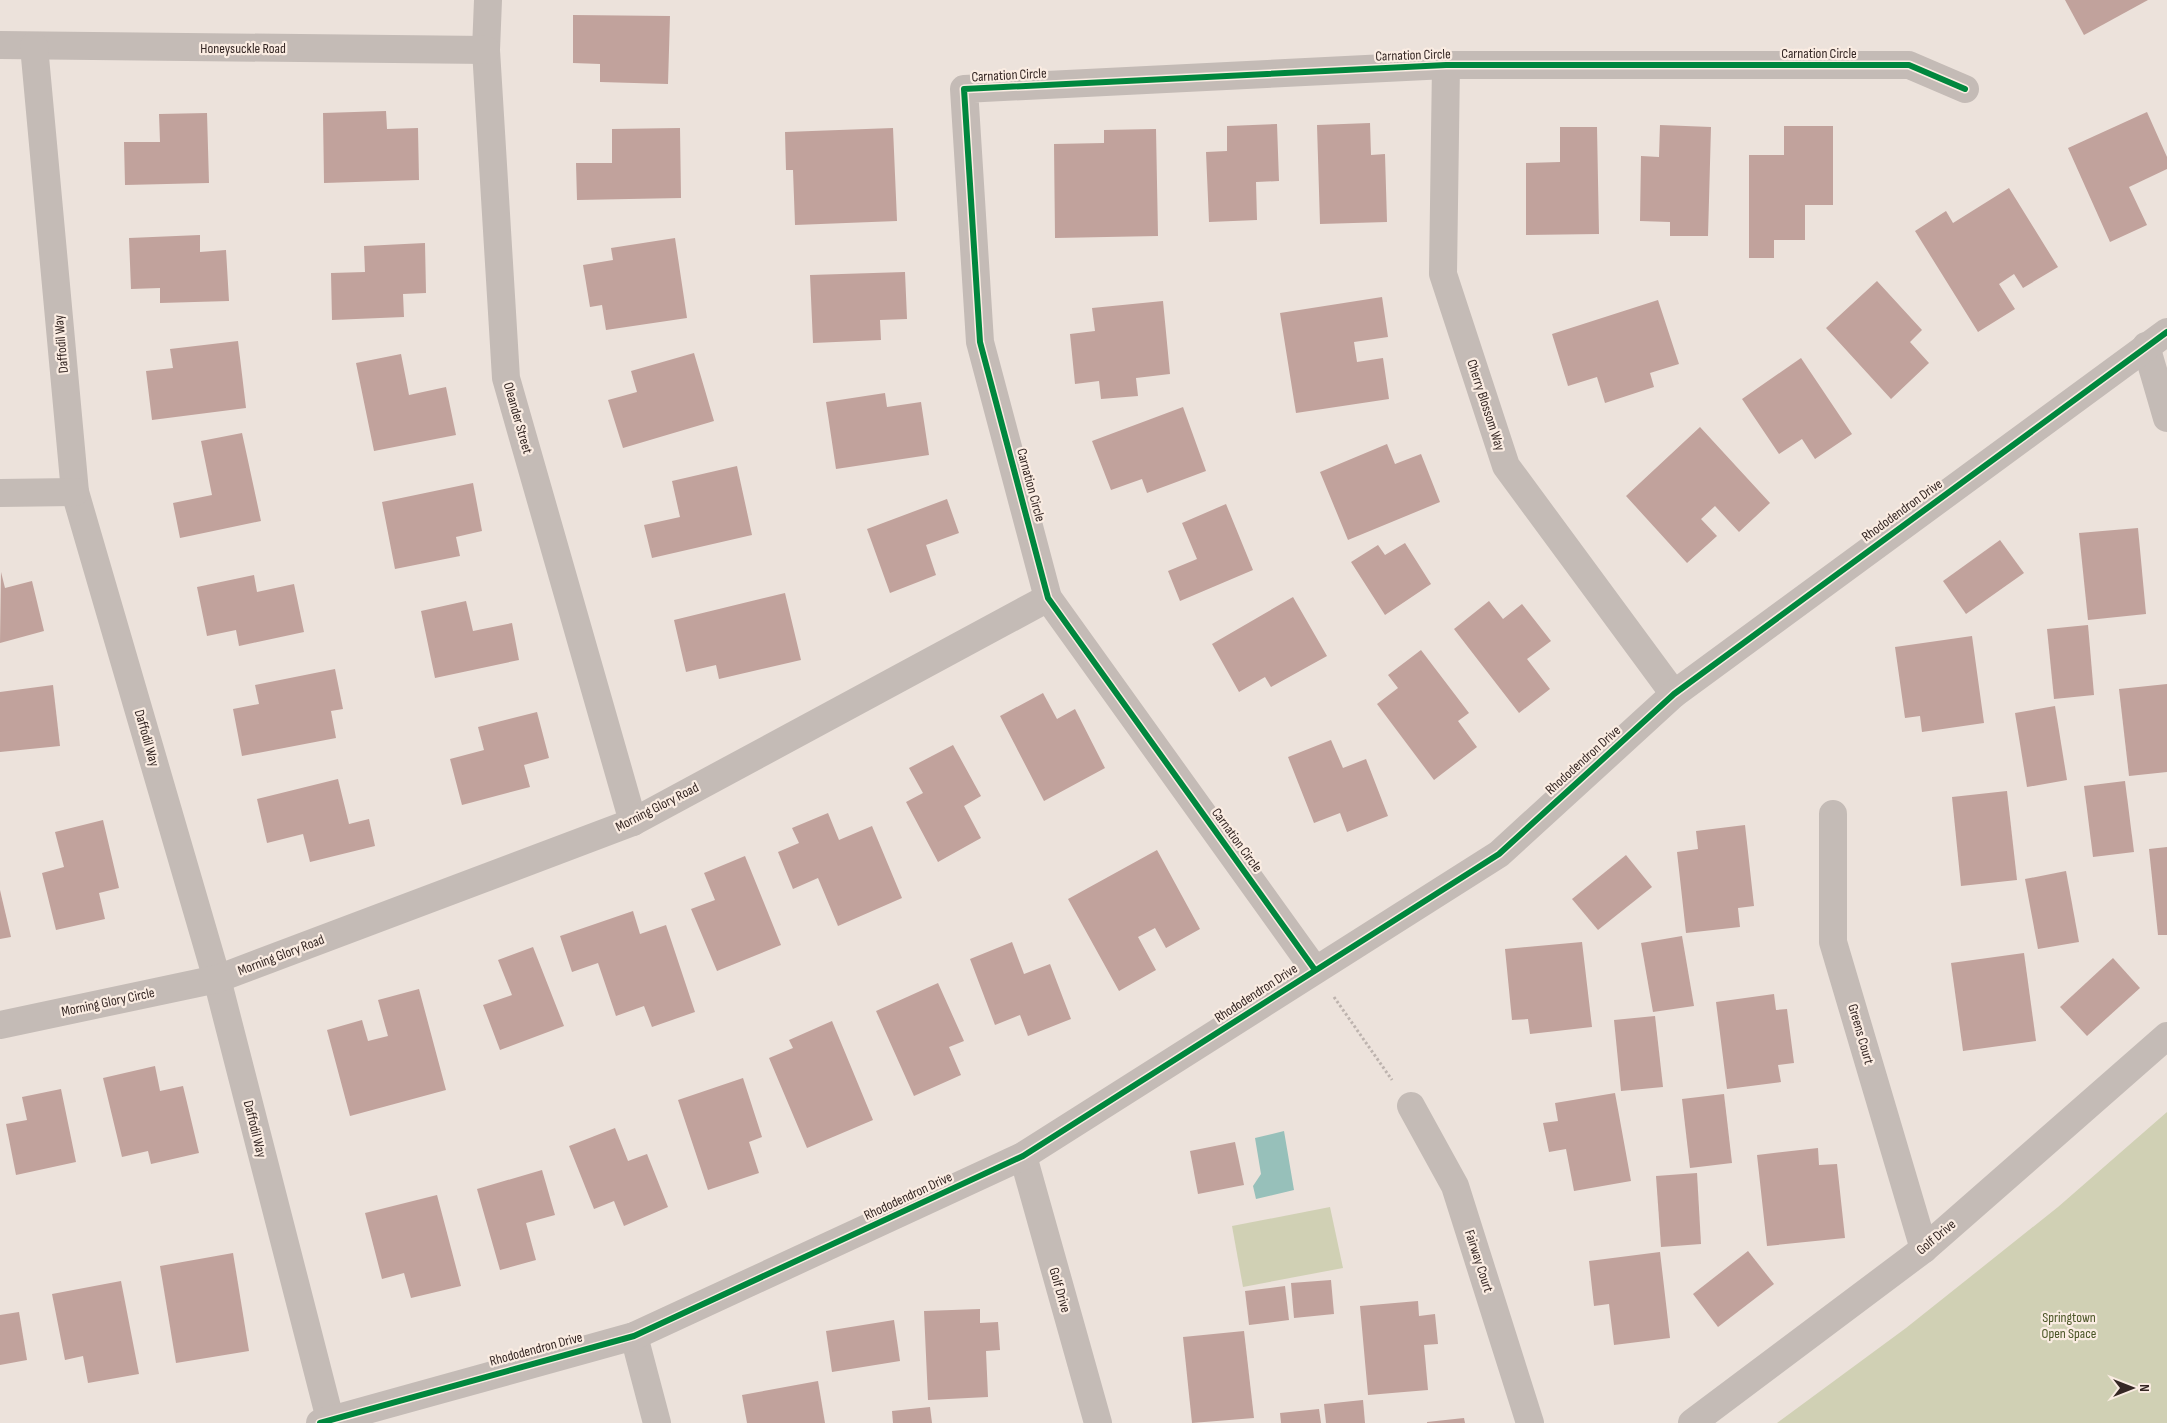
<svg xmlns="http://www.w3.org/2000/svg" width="2167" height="1423" font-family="'Sofia Sans Condensed',sans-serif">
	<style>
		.green { fill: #d0d0b4 }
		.water { fill: #97c0ba }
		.building { fill: #c1a29c }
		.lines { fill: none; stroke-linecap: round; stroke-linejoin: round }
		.path { stroke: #bdb3ae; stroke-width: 3; stroke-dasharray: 2.5 2.5; stroke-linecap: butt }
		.minor { stroke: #c4bbb6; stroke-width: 28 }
		.cycleway-casing { stroke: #faece2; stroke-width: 9 }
		.cycleway { stroke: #00873e; stroke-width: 6 }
		.labels { text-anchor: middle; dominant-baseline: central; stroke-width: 4.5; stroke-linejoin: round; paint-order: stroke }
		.street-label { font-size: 14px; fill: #352724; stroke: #faece2 }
		.park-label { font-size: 14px; fill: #4a5526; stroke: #faece2 }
	</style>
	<rect width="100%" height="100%" fill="#ece2db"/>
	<g class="green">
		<path d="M2167,1112V1423H1777L1906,1328L2058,1207Z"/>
		<path d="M1330,1207L1343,1268L1243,1287L1232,1226Z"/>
	</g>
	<path class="water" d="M1284,1131L1294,1190L1256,1199L1253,1186L1261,1174L1255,1138Z"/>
	<g class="building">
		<path d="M2065,0H2148L2084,35Z"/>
		<path d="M573,15L670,16L668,84L600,82V64L573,63Z"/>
		<path d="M386,111L387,129L418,128L419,180L324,183L323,113Z"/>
		<path d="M2147,112L2167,157V169L2129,187L2147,225L2110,242L2068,148Z"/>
		<path d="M207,113L209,183L125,185L124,142H160L159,114Z"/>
		<path d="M1370,123L1371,155L1385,154L1387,222L1320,224L1317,125Z"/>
		<path d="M1277,124L1279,181L1256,182L1257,220L1209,222L1206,152L1227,151V126Z"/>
		<path d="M1660,125L1711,127L1708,236H1670V222L1640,221L1641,156L1659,157Z"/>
		<path d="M1784,126H1833V205H1805V240H1774V258H1749V155H1784Z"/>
		<path d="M1560,127H1597L1599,234L1526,235V163L1560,162Z"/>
		<path d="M680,128L681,198L577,200L576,163H612V129Z"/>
		<path d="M893,128L897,221L795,225L793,170H786L785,132Z"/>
		<path d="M1156,129L1158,236L1055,238L1054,144L1104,143V130Z"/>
		<path d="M2009,188L2058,267L2023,288L2014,274L1999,284L2015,309L1978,332L1915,231L1946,211L1953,223Z"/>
		<path d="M200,235V252L226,250L229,301L160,303V288L131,289L129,238Z"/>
		<path d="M675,238L687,318L606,330L602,305L590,307L583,265L613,260L611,248Z"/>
		<path d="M425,243L426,293L403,294L404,317L332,320L331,273L365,272L364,246Z"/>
		<path d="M905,272L907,319L880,320L881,340L813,343L810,275Z"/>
		<path d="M1877,281L1922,330L1910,342L1929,363L1891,399L1826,328Z"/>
		<path d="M1382,297L1388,337L1354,342L1357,362L1383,358L1389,399L1296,413L1280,313Z"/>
		<path d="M1658,300L1679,364L1650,373L1654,387L1605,403L1597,377L1568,386L1552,334Z"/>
		<path d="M1163,301L1170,374L1136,378L1138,396L1101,399L1099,381L1075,384L1070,334L1095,331L1092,308Z"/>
		<path d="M238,341L246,408L152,420L146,371L173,368L170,349Z"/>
		<path d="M694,353L714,421L623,448L608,400L637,392L631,371Z"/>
		<path d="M401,354L409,395L446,387L456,435L374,451L356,363Z"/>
		<path d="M1801,358L1852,434L1815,459L1802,439L1779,454L1742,399Z"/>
		<path d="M885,393L887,407L921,402L929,455L836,469L826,402Z"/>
		<path d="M1183,407L1206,471L1147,493L1142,479L1111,490L1092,441Z"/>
		<path d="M1700,427L1770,503L1739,532L1715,506L1701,519L1717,536L1687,563L1626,496Z"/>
		<path d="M242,433L261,521L180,538L173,503L212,495L201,441Z"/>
		<path d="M1387,444L1395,464L1421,454L1440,502L1348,540L1320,472Z"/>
		<path d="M737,466L752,535L652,558L644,525L680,517L672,481Z"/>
		<path d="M473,483L482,531L456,537L460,556L395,569L382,502Z"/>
		<path d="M947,499L959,533L926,545L936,575L890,593L867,529Z"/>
		<path d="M1226,504L1253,570L1180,601L1168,571L1197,559L1182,523Z"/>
		<path d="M2138,528L2146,614L2088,620L2079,533Z"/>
		<path d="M2000,540L2024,573L1966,614L1943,581Z"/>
		<path d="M1405,543L1431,584L1385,615L1351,562L1378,545L1385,555Z"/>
		<path d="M1,572L5,588L32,581L44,631L0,643Z"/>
		<path d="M254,575L257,592L294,584L304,632L239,646L236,630L207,636L197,587Z"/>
		<path d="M785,593L801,660L719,679L716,665L686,672L674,620Z"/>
		<path d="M1293,597L1327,656L1271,687L1265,677L1239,692L1212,644Z"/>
		<path d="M466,601L473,631L512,623L519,660L435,678L421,611Z"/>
		<path d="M1489,601L1503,619L1522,604L1551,641L1527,659L1550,689L1519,713L1454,629Z"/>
		<path d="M2088,625L2094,695L2054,699L2047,629Z"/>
		<path d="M1972,636L1984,723L1922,732L1920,716L1905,718L1895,647Z"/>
		<path d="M1421,650L1469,713L1458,721L1477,747L1434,780L1377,704L1398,688L1388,675Z"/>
		<path d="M335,669L343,709L331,711L336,738L242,756L233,709L259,704L255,685Z"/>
		<path d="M2167,684V772L2129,776L2119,689Z"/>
		<path d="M53,685L60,746L0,752V692Z"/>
		<path d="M1043,693L1057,719L1075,709L1105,768L1044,801L1000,716Z"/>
		<path d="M2055,706L2067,780L2027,787L2015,713Z"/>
		<path d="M537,712L549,758L524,765L530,787L462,805L450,759L484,750L478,727Z"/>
		<path d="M1331,740L1343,768L1366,759L1388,816L1347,832L1340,813L1314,823L1288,757Z"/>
		<path d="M953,745L981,796L964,806L981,838L938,862L906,802L923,793L909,768Z"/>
		<path d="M338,779L349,824L369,819L375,846L310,862L303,834L267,843L257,799Z"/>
		<path d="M2125,781L2134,852L2093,857L2084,786Z"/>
		<path d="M2007,791L2017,880L1961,886L1952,797Z"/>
		<path d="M828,813L839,840L872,826L902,898L838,926L818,878L793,889L778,852L799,843L792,828Z"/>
		<path d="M103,820L119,888L99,893L105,919L56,930L42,873L64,867L55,832Z"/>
		<path d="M1745,825L1754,906L1738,908L1740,927L1686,933L1677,852L1698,849L1696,831Z"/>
		<path d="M2167,847V935H2158L2149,849Z"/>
		<path d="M1157,850L1200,929L1166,948L1155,928L1138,937L1156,970L1119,991L1068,899Z"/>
		<path d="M1626,855L1652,887L1598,930L1572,899Z"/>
		<path d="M745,856L781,945L717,971L691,909L715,900L704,873Z"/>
		<path d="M2066,871L2079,942L2038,949L2025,879Z"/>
		<path d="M0,890L11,937L0,939Z"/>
		<path d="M633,911L640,934L666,925L695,1012L652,1027L644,1006L616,1016L598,963L572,972L560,936Z"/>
		<path d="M1682,936L1694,1006L1653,1012L1641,943Z"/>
		<path d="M1012,942L1024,974L1050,964L1071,1019L1028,1036L1020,1015L995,1025L970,959Z"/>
		<path d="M1582,942L1592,1027L1530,1034L1528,1019L1512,1020L1505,949Z"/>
		<path d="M533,947L564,1026L500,1050L483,1005L512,995L498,960Z"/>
		<path d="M2024,953L2036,1041L1963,1051L1951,963Z"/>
		<path d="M2113,958L2140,988L2087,1036L2060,1007Z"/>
		<path d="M938,983L964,1041L949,1047L961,1075L914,1096L876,1011Z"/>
		<path d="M419,989L446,1090L350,1116L327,1030L362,1020L368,1041L388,1036L378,1000Z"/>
		<path d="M1774,994L1776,1010L1787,1009L1794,1063L1778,1065L1781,1082L1727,1089L1716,1002Z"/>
		<path d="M1655,1016L1663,1087L1621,1091L1614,1020Z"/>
		<path d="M832,1021L873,1120L807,1148L769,1058L793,1048L789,1040Z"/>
		<path d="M155,1066L160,1091L183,1086L199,1153L151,1164L148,1151L122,1157L103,1078Z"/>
		<path d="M743,1078L762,1137L749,1142L759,1173L708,1190L678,1100Z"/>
		<path d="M61,1089L76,1162L16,1175L6,1124L27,1120L22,1097Z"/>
		<path d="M1615,1093L1631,1181L1574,1191L1566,1149L1549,1152L1543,1123L1558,1121L1555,1103Z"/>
		<path d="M1724,1094L1732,1163L1690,1168L1682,1099Z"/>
		<path d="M615,1128L628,1161L647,1154L668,1207L624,1226L614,1201L594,1209L569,1146Z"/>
		<path d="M1235,1142L1244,1185L1198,1194L1190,1151Z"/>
		<path d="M1818,1148L1819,1165L1837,1164L1845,1238L1767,1246L1757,1155Z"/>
		<path d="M542,1170L555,1215L526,1223L536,1260L500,1270L477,1189Z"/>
		<path d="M1697,1173L1701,1244L1661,1247L1656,1176Z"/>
		<path d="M437,1195L461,1286L411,1298L404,1273L382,1279L365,1213Z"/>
		<path d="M1748,1251L1774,1284L1718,1327L1693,1294Z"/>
		<path d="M1660,1252L1670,1338L1614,1345L1609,1304L1594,1306L1589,1261Z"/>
		<path d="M233,1253L249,1351L176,1363L160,1266Z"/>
		<path d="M1331,1280L1334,1314L1294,1318L1291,1283Z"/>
		<path d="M121,1281L139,1374L88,1383L83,1356L65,1360L52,1294Z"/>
		<path d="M1285,1286L1289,1320L1249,1325L1245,1291Z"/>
		<path d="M1418,1301L1419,1316L1435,1314L1438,1344L1424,1345L1428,1390L1368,1395L1360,1306Z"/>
		<path d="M980,1309V1323L998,1322L1000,1350L986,1351L988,1397L928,1400L924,1311Z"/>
		<path d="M19,1312L27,1360L0,1365V1315Z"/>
		<path d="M894,1320L900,1361L832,1372L826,1331Z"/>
		<path d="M1244,1331L1254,1418L1192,1423L1183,1337Z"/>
		<path d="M818,1381L825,1423H747L742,1395Z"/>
		<path d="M1363,1400L1365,1423H1326L1324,1404Z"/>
		<path d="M930,1407L932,1423H893L892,1411Z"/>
		<path d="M1319,1409L1321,1423H1281L1280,1413Z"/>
		<path d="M1464,1418L1465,1423H1427V1422Z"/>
	</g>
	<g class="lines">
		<path class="path" d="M1334,997L1392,1080"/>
		<g class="minor">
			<path d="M488,0L486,50L506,378L633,822"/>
			<path d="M0,45L486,50"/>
			<path d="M34,46L75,492L217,979L330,1419"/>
			<path d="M1446,65L1443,274L1506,466L1674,694"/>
			<path d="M2146,346L2167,418"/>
			<path d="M0,493L75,492"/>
			<path d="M1833,814V942L1924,1249"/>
			<path d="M1315,970L1048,598L980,342L964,89L1446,65H1909L1965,89"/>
			<path d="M0,1025L217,979L633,822L1048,598"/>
			<path d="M1411,1106L1455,1186L1530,1423"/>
			<path d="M1023,1156L1098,1423"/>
			<path d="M634,1336L657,1423"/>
			<path d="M320,1423L634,1336L1023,1156L1499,854L1674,694L2167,332"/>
			<path d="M1692,1423L1924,1249L2167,1036"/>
		</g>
		<defs>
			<g id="cycleway">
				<path d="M1315,970L1048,598L980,342L964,89L1446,65H1909L1965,89"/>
				<path d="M320,1423L634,1336L1023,1156L1499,854L1674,694L2167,332"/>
			</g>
		</defs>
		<use href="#cycleway" class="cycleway-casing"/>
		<use href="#cycleway" class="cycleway"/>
	</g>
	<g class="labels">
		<g class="street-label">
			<text x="243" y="48">Honeysuckle Road</text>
			<text x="1819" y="53">Carnation Circle</text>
			<text transform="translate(1413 55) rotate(-2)">Carnation Circle</text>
			<text transform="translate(1009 75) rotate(-3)">Carnation Circle</text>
			<text transform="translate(61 344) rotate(-95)">Daffodil Way</text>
			<text transform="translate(1486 405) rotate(72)">Cherry Blossom Way</text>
			<text transform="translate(518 418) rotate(74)">Oleander Street</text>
			<text transform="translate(1031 485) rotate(75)">Carnation Circle</text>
			<text transform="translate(1902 510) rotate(-36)">Rhododendron Drive</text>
			<text transform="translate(147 738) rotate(74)">Daffodil Way</text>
			<text transform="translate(1583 760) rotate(-42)">Rhododendron Drive</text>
			<text transform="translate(657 807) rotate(-27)">Morning Glory Road</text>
			<text transform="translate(1237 840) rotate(54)">Carnation Circle</text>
			<text transform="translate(281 955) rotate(-21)">Morning Glory Road</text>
			<text transform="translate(1256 993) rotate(-33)">Rhododendron Drive</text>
			<text transform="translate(108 1002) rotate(-12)">Morning Glory Circle</text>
			<text transform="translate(1861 1034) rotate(74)">Greens Court</text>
			<text transform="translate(255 1129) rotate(76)">Daffodil Way</text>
			<text transform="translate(908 1196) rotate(-25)">Rhododendron Drive</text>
			<text transform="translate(1936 1237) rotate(-40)">Golf Drive</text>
			<text transform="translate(1479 1261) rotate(72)">Fairway Court</text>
			<text transform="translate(1060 1290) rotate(74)">Golf Drive</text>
			<text transform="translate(536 1349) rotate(-15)">Rhododendron Drive</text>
		</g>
		<g class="park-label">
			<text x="2069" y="1317">Springtown<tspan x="2069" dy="16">Open Space</tspan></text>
		</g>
	</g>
	<g transform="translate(2132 1388) rotate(90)" stroke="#faece2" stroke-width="4" paint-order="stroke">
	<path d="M0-4L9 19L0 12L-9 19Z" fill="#352724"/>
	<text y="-8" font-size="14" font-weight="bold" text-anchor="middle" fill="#352724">N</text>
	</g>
</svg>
